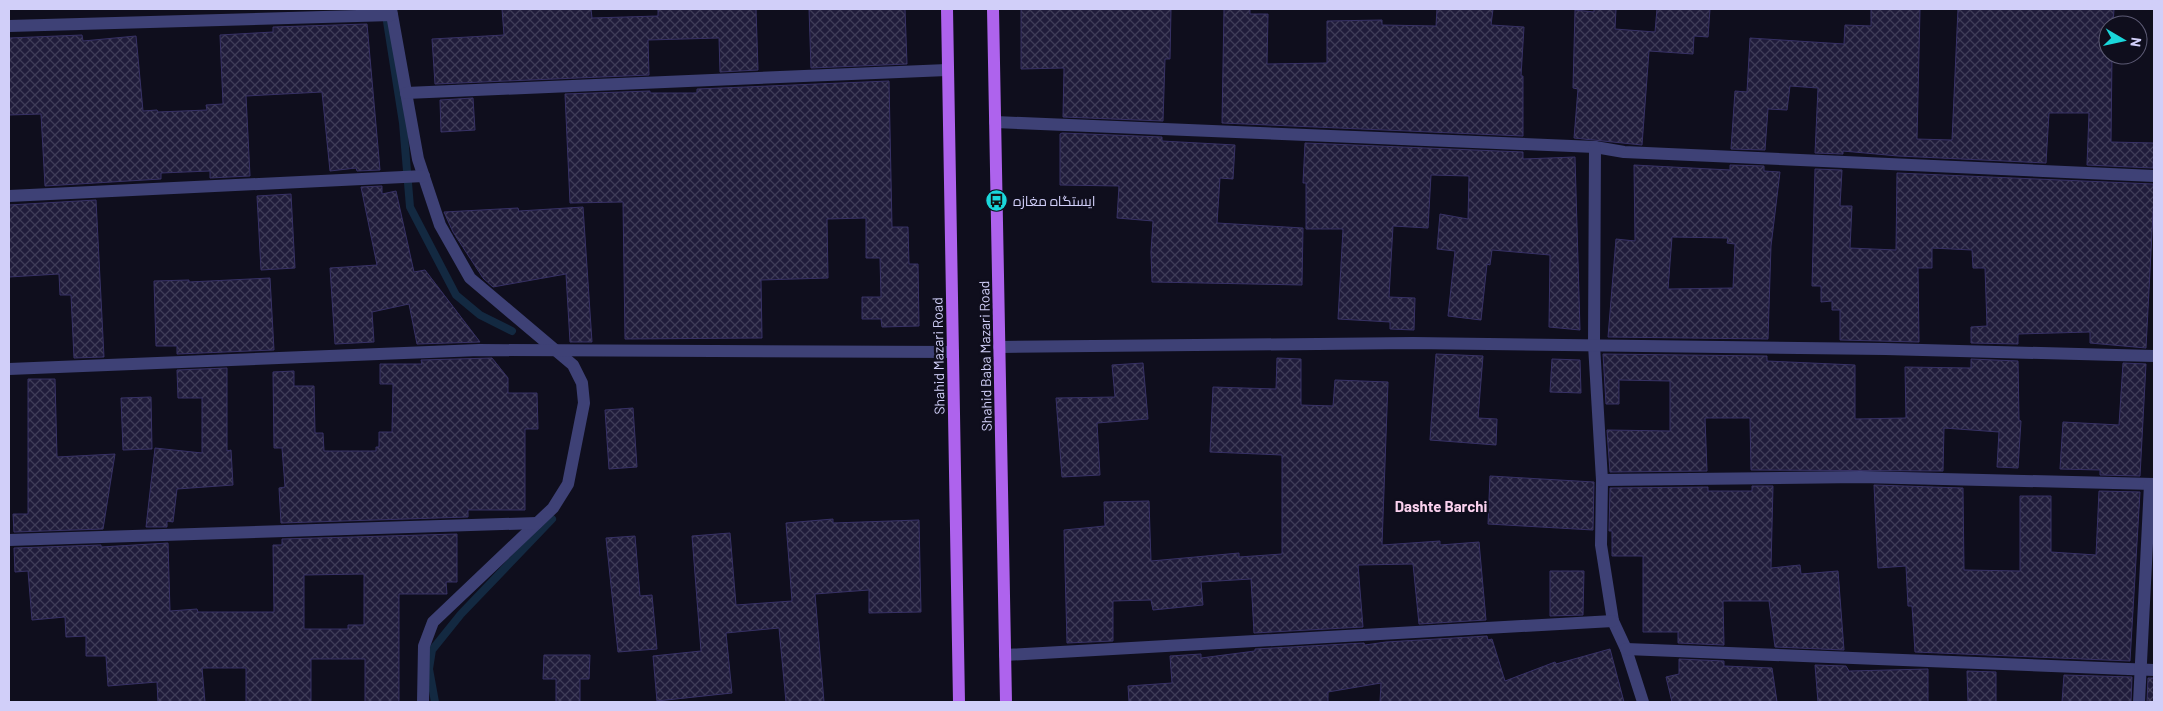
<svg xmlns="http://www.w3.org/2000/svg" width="2163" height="711" font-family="Barlow,Cairo,sans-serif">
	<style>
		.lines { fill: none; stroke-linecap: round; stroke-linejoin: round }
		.stream { stroke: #132941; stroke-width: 8 }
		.building { fill: url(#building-cross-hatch); stroke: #373165; fill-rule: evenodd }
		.minor { stroke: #3e4176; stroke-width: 12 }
		.major { stroke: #ae63ed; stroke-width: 12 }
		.labels { text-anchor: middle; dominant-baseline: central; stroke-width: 5; stroke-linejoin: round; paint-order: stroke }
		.poi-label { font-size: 14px; fill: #d1cff9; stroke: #0f0e1d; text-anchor: start }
		.street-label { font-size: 14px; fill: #d1cff9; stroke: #0f0e1d }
		.neighbourhood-label { font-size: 15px; font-weight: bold; fill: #fad1ee; stroke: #0f0e1d }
	</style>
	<defs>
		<pattern id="building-cross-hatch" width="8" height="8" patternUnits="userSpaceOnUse" patternTransform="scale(1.25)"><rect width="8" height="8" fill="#201c3b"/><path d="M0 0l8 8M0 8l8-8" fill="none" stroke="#3f3c58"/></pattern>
	</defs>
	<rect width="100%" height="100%" fill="#0f0e1d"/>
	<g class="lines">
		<g class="stream">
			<path d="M385,9L403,123L410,207L456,295L480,315L512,331"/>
			<path d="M435,702L429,669L432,650L461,614L552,519"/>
		</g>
	</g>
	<g class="building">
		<path d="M502,9H591L592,18L658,16V9H756L758,70L720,72L719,38L648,40L649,75L435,84L432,39L504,35Z"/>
		<path d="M809,9H905L907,64L811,68Z"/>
		<path d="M1021,9H1171L1170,59H1165L1163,121L1063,117L1064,68L1021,69Z"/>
		<path d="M1224,9H1250V14H1268L1267,64L1327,63V21L1382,20V25L1436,26L1437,9H1493L1491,25L1524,27L1521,76H1523V136L1222,123Z"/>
		<path d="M1594,9H1616L1615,29L1655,32L1657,9H1710L1708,37L1694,36L1693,54L1649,51L1642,145L1574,138L1578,89L1573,88L1575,10L1594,12Z"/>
		<path d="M1871,9H1920L1917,139L1952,140L1958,9H2114L2113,25H2108V55H2112L2111,142L2154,143L2153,168L2087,165L2089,113H2049L2046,163L1898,156L1843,151V154L1815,153L1818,88L1790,86L1787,110L1768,109L1765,150L1731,149L1735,91L1747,92L1750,38L1844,44L1845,25L1871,26Z"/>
		<path d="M367,24L380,170L357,171L356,168L330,171L322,92L246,96L250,176L210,178V171L161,173V179L45,186L41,114L9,115V38L82,35L83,41L136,36L143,111L157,110L158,112L207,110L206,105L223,104L220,35L273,32V27Z"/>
		<path d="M889,81L892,227H908L909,264H918L919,326L882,327L881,319H862V297H881L880,258H866V218L827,219L828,278L761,280L762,338L625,339L623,202L570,203L565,94L650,91V93H697V89Z"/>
		<path d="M473,98L475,130L441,132L440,100Z"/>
		<path d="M1062,133L1162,137V141L1235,145L1233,179L1220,178L1217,223L1303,228L1302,285L1152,282L1151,252L1153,221L1117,218L1119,186L1060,185V134Z"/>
		<path d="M1305,143L1523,152V159L1575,157L1580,330L1549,327L1550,255L1492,250L1490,265L1487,264L1481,320L1448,316L1455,251L1437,249L1440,214L1468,219L1469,176L1431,175L1428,228L1393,226L1389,297L1415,298L1414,330L1390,329V322L1338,319L1343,229H1306V183H1303Z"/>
		<path d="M1634,165L1730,170V165L1764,166V171L1780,172L1771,246L1768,339L1608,337L1616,239L1635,241ZM1672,237L1728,238L1727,243L1735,244L1733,288L1668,289Z"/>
		<path d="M1815,169L1842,170L1840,206H1852L1850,248L1896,250L1897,173L2153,184L2154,194L2146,348L2090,343V332L2018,334V344L1971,343V327L1987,326L1985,268H1973L1972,250L1932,248V268H1918L1919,342L1840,340V310H1832V301L1821,302V286H1812Z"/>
		<path d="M382,186V194L396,191L414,272L425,270L480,342L417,344L409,304L372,312L374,342L335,344L330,268L377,265L361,187Z"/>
		<path d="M291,194L295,268L261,270L257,196Z"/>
		<path d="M96,200L104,357L74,358L71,295H60L59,274L9,277V205Z"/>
		<path d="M583,207L592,342H570L566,274L493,287L483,278L453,232L444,212L518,208L519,211Z"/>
		<path d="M270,278L274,350L177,354V346H156L154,281L189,280V282Z"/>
		<path d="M1436,354L1483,356L1478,418L1497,419L1496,445L1430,440Z"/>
		<path d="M1603,354L1767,356V361L1855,365V419L1906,418L1905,367L1971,368V359L2018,361L2019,420L2021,421L2018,468L1997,467L1999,432L1944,428L1943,471L1751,470L1750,418H1705L1707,471L1610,472L1607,430L1670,431V381L1619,380V404H1606Z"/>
		<path d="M492,358L508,378V393H537L538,429H525V510H468V517L281,523L279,488L285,487L282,448H274L273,372L294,371V386H314L315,433H323L324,451H376V447H379V432H392L393,384H380V364H422L421,360Z"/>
		<path d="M1277,358L1301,359V405L1333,406L1335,380L1388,382L1382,545L1440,541V545L1479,542L1486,620L1419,624L1413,564L1358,565L1363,627L1254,633L1251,579L1201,582L1203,605L1153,610L1151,600L1113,601V641L1067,643L1064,530L1105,526L1104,502L1149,501L1151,561L1239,553V557L1282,554V455L1210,452L1213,387L1276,389Z"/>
		<path d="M1552,359L1580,360L1581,393L1550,392Z"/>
		<path d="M1143,363L1148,419L1097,423L1100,475L1062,477L1056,398L1115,397L1112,365Z"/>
		<path d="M2123,363L2146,364L2140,476L2100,475V470L2060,469L2063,422L2119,425Z"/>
		<path d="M227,368V451L231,450L233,485L177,489L173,522L167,521V527H146L155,448L202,453V398H178L177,370Z"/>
		<path d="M28,379H55L57,457L115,454L103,529L14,532L13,514H28Z"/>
		<path d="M151,397L152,449L123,450L121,398Z"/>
		<path d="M633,408L637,467L609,469L605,410Z"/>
		<path d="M1490,476L1594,482L1593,530L1488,524Z"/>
		<path d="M1874,485L1963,488L1964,570L2020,571V496H2051V552L2096,555L2099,491L2140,492L2130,661L1915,652L1912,606H1908L1906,566L1878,568Z"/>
		<path d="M1752,486H1773L1771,568L1800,565L1801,574L1838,571L1844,650L1775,647L1769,601H1723L1724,645L1678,643V632H1643V556H1612V531H1609L1610,488L1708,487V491H1752Z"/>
		<path d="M833,519V523L919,520L921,612L869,613V590L815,594L824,702H786L779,628L726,633L732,693L657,701L653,656L701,651L692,536L730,533L736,605L792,601L786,523Z"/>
		<path d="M457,534V582H446L447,594H399V702H365V659H311V702H246V668H202L205,702H158L157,682L108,686L106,656H86V636L66,637L65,617L32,620L28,571L15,572L14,548L101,545V547L168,543L170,611L197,609L198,612H274L273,545H282V539ZM364,574V625H348V629H304V575Z"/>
		<path d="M635,536L640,596L652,595L657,649L618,652L606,538Z"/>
		<path d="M1550,571H1584L1583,615L1550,616Z"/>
		<path d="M1487,636L1488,640L1492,639L1505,681L1555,662L1556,664L1610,649L1624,702H1380L1381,683L1328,692V702H1129L1128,686L1172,683L1170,656L1201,654V658L1255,651V649L1364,643L1365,645L1386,642Z"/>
		<path d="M544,655H590L589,679H580V702H556V679H543Z"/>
		<path d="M1679,659L1724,661V666L1772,668L1777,702H1672L1666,677L1679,674Z"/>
		<path d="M1815,665L1846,666L1849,671L1928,669V702H1818Z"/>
		<path d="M1967,671L1996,672V702H1968Z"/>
		<path d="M2064,675L2132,677L2131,702H2062Z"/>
		<path d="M2148,678H2154V702H2147Z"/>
	</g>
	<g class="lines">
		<g class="minor">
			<path d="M391,9L418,159L440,225L470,278L573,365L582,383L584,403L568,484L553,508L433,622L424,646L423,702"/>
			<path d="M9,26L392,15"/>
			<path d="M406,93L947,70"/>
			<path d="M995,122L1595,147L1624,152L2154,176"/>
			<path d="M1595,147L1594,345L1602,480L1601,545L1613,621L1626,649L1643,702"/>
			<path d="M9,196L424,176"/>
			<path d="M999,347L1413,343L1885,349L2154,356"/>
			<path d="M9,369L479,350L953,352"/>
			<path d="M1602,480L1861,477L2154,484"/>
			<path d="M9,540L537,523"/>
			<path d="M1626,649L2154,670"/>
			<path d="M1005,655L1613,621"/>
			<path d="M2139,702L2150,484"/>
		</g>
		<g class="major">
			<path d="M947,9L959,702"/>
			<path d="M993,9L1006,702"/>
		</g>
	</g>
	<defs>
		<symbol id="bus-disc" viewBox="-11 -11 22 22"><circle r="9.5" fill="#1ad7db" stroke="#0f0e1d"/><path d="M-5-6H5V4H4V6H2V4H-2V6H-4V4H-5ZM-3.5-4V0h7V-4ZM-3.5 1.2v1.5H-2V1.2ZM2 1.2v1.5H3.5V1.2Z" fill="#111"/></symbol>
	</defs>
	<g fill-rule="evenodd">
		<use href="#bus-disc" x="984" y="188" width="25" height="25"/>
	</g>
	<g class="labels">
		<g class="poi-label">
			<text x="1013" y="200">ایستگاه مغازه</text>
		</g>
		<g class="street-label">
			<text transform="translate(938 356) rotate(-91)">Shahid Mazari Road</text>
			<text transform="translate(985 356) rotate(-91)">Shahid Baba Mazari Road</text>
		</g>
		<g class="neighbourhood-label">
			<text x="1441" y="506">Dashte Barchi</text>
		</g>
	</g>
	<rect width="2163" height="711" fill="none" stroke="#d1cff9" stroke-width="20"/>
	<g transform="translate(2123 40) rotate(99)"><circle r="24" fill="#0f0e1d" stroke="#5d5b75"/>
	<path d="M0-4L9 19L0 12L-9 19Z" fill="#1ad7db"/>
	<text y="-8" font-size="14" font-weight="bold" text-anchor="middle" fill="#d1cff9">N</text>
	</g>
</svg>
